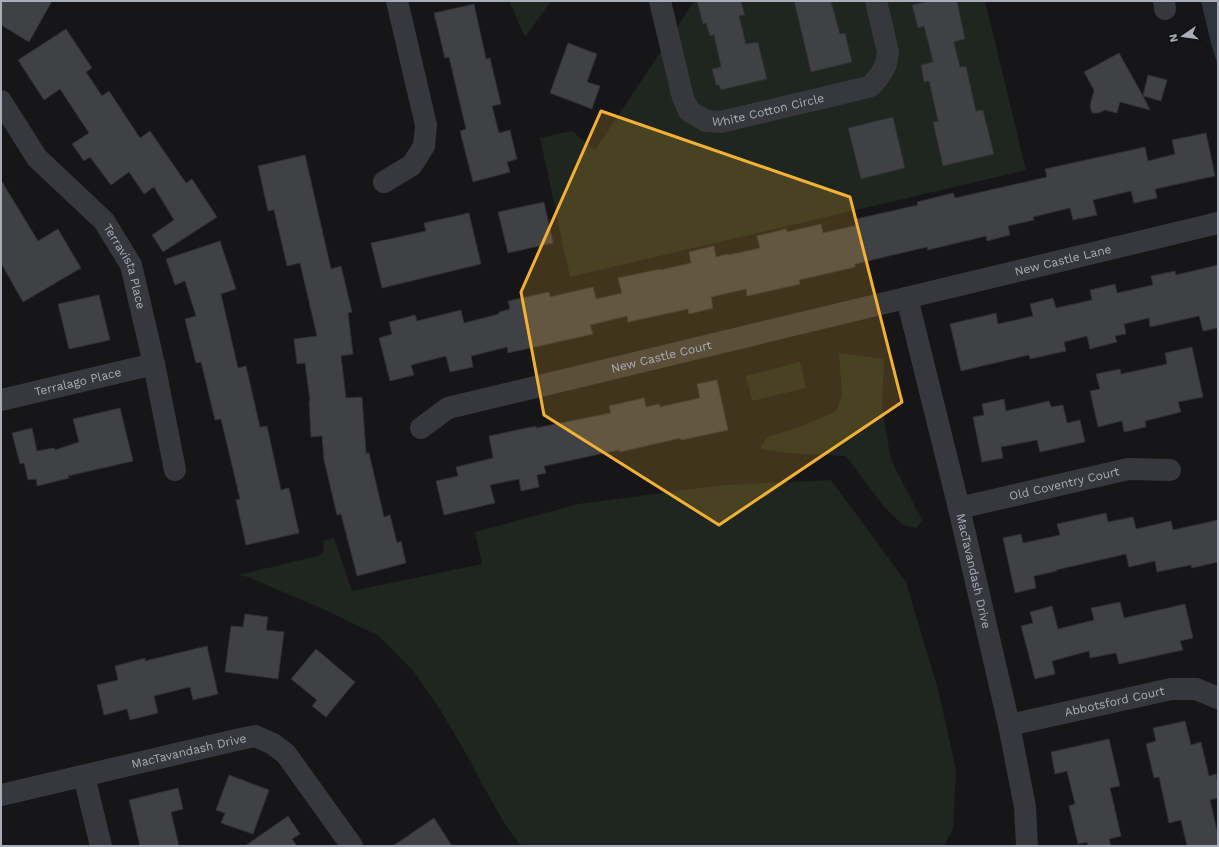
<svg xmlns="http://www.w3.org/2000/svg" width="1219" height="847" font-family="'Work Sans',sans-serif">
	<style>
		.green { fill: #1e261f }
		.water { fill: #2c353c }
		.building { fill: #404145; stroke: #303034 }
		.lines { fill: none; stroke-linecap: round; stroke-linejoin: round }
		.minor { stroke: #37383d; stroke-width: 22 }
		.marked { fill: #f2b134; fill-opacity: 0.2; stroke: #f2b134; stroke-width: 3; stroke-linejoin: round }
		.labels { text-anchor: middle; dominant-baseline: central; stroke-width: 3; stroke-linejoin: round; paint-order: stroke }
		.street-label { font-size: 12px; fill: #a8adb8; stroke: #111113 }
	</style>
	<rect width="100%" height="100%" fill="#161618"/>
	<g class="green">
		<path d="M509,1H551L525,37Z"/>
		<path d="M694,1H867L879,52L877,62L866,79L721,114C705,113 699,110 692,95L676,29Z"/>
		<path d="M886,1H985L1026,170L570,277L540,138L572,131L595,150L662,50L684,118L874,93Z"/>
		<path d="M839,353L884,359L882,407L891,460L922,520L917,528L903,525L885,508L846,456L788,453L760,449L767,437L802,426L836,411L842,396Z"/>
		<path d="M800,362L806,388L752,401L746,376Z"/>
		<path d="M831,480L906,582L939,693L956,770L953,828L944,846H521L505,824L482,784L463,748L441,711L415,673L379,636L332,613L248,577L238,575L318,556C326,552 324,548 323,541L334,538L352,591L482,564L475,532L578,504L724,485Z"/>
	</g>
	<path class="water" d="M1201,1H1218V66L1211,43Z"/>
	<g class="building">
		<path d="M1,1H52L29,42L1,25Z"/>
		<path d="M697,1H741L745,15L739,16L746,44L758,42L767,79L721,90L719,85H716L712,69L721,67L714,35L710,36L706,23L703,24Z"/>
		<path d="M794,1H831L840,34L845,33L852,62L811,72Z"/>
		<path d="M929,1H957L965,39L954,42L960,67L966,66L976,111L983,110L994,154L943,166L933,122L938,121L929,81L924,82L921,65L933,62L924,26L918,28L912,5Z"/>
		<path d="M474,4L486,59L490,58L501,104L492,106L499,133L510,130L517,159L507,162L510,172L473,182L460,131L466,129L449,57L445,58L434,13Z"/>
		<path d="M66,29L92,68L86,72L102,96L109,91L140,138L150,131L186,183L192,179L217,217L163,252L152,235L174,220L154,187L144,194L129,172L111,185L90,157L84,161L72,144L89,133L60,89L44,100L18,60Z"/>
		<path d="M568,43L597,54L587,82L600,86L592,109L550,93Z"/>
		<path d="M1119,53L1143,96L1148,75L1167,80L1161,101L1143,96L1150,110L1120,102L1117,113L1105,110L1099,113H1092L1090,106L1094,90L1084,72Z"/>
		<path d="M893,117L905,168L861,179L848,128Z"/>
		<path d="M1206,133L1215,176L1155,189L1157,198L1134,203L1131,191L1093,200L1097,215L1073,220L1070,208L1033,217L1034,220L1008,226L1010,235L987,241L986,236L928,250L927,247L855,264V267L799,280L800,284L747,296L746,289L711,297L713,308L689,314L688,309L628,322L627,316L590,325L593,334L508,353L507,347L471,356L473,367L450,372L446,356L411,365L414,375L390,381L379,338L392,334L389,322L415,315L417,321L461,310L464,323L499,314V312L510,309L508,301L549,292L550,297L593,287L596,299L622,293L618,278L661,269V270L691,263L689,252L714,246L716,257L728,254L729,255L760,248L757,236L786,229L787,232L821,224L823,233L858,225L856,219L918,205L917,202L953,193L955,198L1047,177L1045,169L1145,147L1148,161L1175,154L1172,140Z"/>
		<path d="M305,155L331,269L341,266L352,312L348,313L353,354L341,356L346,398L362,397L366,453H369L384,517L390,515L397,543L401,541L406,563L357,576L341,514L337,515L324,460L322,436L311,437L309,401H310L305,363L297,364L294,339L317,336L300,263L287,266L274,210L268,211L258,166Z"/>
		<path d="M1,180L38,241L58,229L81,268L23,302L1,263Z"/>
		<path d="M544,202L553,243L508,253L498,212Z"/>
		<path d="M469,213L481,264L382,288L371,243L426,231L424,223Z"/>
		<path d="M220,241L236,289L221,294L238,368L246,366L260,427L267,426L281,490L289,488L299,533L246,545L236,500L240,499L221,419L215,420L201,362L196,363L185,319L196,316L185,281L175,285L166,259Z"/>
		<path d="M1218,265V328L1203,331L1199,316L1150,327L1149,318L1124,324L1126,334L1115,336L1117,342L1090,349L1087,336L1064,342L1066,351L1030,359L1029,355L961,371L950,324L996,313L998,324L1033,316L1030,304L1053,298L1056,308L1092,300L1090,290L1115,284L1117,293L1153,285L1151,276L1175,271L1176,275Z"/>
		<path d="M99,295L110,340L69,349L58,304Z"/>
		<path d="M1192,347L1203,397L1178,402L1181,412L1145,421L1146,427L1124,432L1122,421L1098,427L1090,391L1100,389L1096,374L1120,369L1121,374L1167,364L1165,353Z"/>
		<path d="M717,380L728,430L681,440L680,438L620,452L619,450L544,466L546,473L537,475L539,487L521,491L519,479L490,485L495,503L444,515L436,481L458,476L456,467L493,458L489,436L536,426V428L611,413L609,406L644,398L646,407L659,404L660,407L700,398L697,384Z"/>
		<path d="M1004,399L1006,411L1049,401L1051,407L1063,405L1067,423L1080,420L1085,442L1040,452L1037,440L1001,447L1003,458L982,462L973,417L984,415L982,404Z"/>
		<path d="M120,408L133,461L68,476L69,478L37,486L36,479L28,480L24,463L20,464L12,433L32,428L37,451L54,448L55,450L79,442L73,419Z"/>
		<path d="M1106,513L1108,522L1133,517L1136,529L1171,521L1173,530L1218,520V562L1192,568L1191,565L1157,572L1155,561L1129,567L1126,554L1056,570L1057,571L1034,576L1036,588L1015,593L1003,538L1021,534L1023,543L1060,535L1057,524Z"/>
		<path d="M1120,602L1124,618L1185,604L1193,638L1180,641L1183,650L1119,664L1116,653L1090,658L1089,651L1052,661L1055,674L1035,679L1021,626L1033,623L1030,612L1052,606L1058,629L1094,620L1091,608Z"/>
		<path d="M245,614L268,617L266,630L284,632L278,679L225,672L231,626L243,627Z"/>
		<path d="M207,646L218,694L193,700L190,687L154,696L158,713L130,720L127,709L104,715L97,685L118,680L115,666L145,658V661Z"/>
		<path d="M316,649L355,682L326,717L312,706L317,700L291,679Z"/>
		<path d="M1185,721L1191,745L1201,742L1209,776L1216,774L1218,783V798L1210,800L1218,835V846H1187L1181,820L1169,823L1159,777L1154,778L1146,744L1156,741L1153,728Z"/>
		<path d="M1109,739L1120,786L1110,788L1121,836L1109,839L1111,846H1088L1087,842L1078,844L1069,806L1075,804L1067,771L1055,774L1051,752Z"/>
		<path d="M229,775L269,790L253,834L221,823L225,813L216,810Z"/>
		<path d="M178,788L183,809L171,812L179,846H140L129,800Z"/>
		<path d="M288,816L300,834L292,839L297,846H245Z"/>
		<path d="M434,818L452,846H393Z"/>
	</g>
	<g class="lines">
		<g class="minor">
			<path id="s1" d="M660,1L683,98L689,111L706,121L721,122L860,89L871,86L881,74L886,64L888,52L876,1"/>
			<path d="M1164,1L1165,9"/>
			<path id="s2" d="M1,101L37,158L104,221L131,265L154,364L175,470"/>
			<path d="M384,182L412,165L424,146L426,125L397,1"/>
			<path id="s3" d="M907,298L959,508L1009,725L1025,807L1027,846"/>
			<path id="s4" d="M1,400L154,364"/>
			<path id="s5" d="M421,428L448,408L1218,223"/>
			<path id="s6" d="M959,508L1128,469L1170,470"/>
			<path id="s7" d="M1009,725L1171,689H1196L1218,698"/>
			<path d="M84,776L101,846"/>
			<path id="s8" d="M1,795L236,740L255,736L273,744L286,754L352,846"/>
		</g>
	</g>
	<path class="marked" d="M601,111L850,197L902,402L719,525L544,415L521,292Z"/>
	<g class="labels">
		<g class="street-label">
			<text stroke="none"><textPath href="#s1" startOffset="197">White Cotton Circle</textPath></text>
			<text stroke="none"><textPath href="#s5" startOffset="666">New Castle Lane</textPath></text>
			<text stroke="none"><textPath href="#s2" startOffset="210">Terravista Place</textPath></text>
			<text stroke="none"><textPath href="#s5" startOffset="253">New Castle Court</textPath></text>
			<text stroke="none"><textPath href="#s4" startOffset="79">Terralago Place</textPath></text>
			<text stroke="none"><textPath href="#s6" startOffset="108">Old Coventry Court</textPath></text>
			<text stroke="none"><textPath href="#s3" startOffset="281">MacTavandash Drive</textPath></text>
			<text stroke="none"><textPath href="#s7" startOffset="108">Abbotsford Court</textPath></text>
			<text stroke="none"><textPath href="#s8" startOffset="193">MacTavandash Drive</textPath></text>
		</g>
	</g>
	<rect width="1219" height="847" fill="none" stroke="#a8adb8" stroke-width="4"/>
	<g transform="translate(1183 36) rotate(257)" stroke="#111113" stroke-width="3" paint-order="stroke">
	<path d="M0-3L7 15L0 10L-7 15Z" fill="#a8adb8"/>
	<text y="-6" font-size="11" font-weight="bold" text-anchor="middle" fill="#a8adb8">N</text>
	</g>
</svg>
